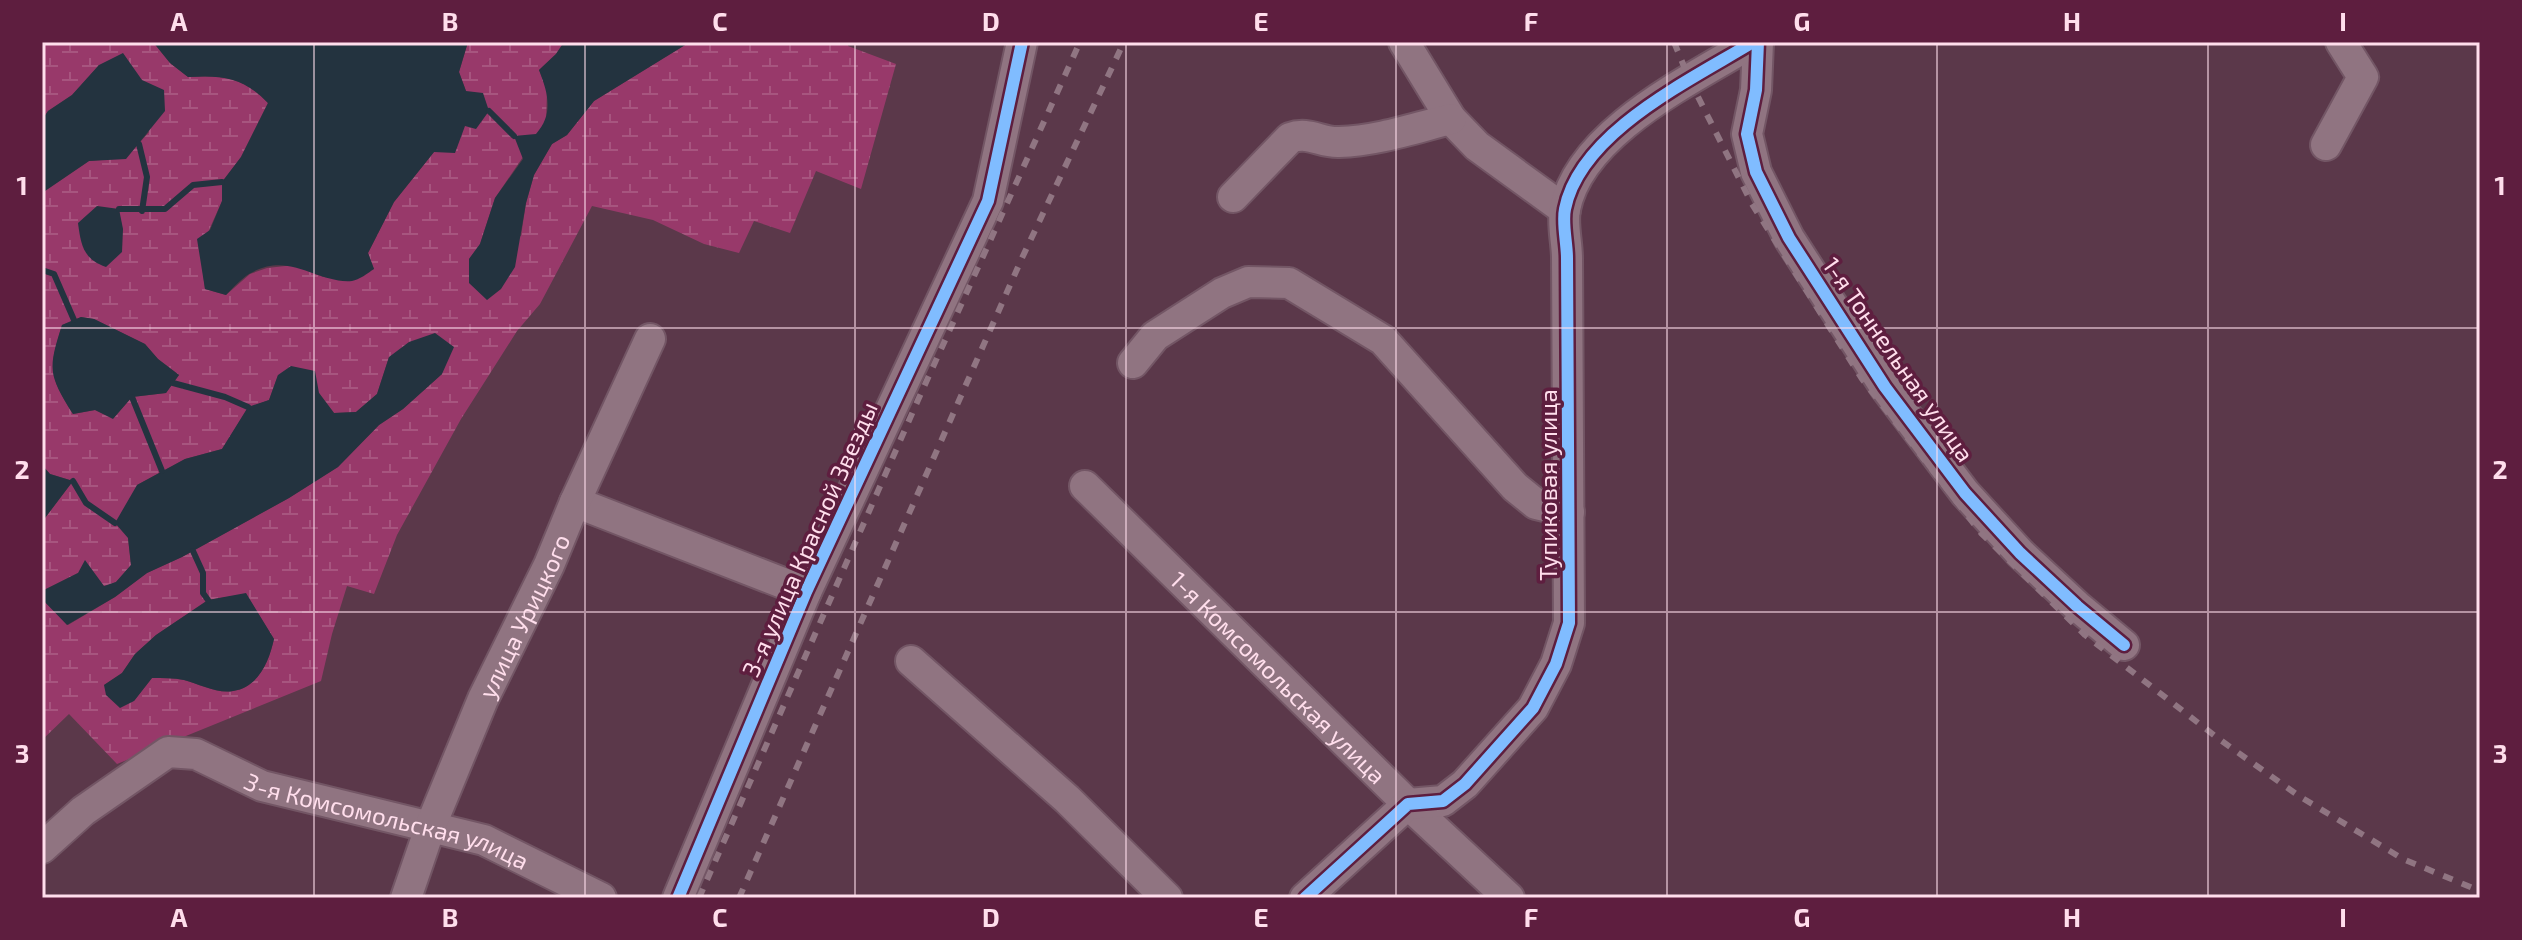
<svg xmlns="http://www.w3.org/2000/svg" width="2522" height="940" font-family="'Exo 2',sans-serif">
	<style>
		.wetland { fill: url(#wetland-marsh); fill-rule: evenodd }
		.water { fill: #23333f }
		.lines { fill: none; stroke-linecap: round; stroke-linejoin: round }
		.stream { stroke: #23333f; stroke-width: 6 }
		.minor-casing { stroke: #735665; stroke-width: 34 }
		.minor { stroke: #907481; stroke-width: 30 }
		.rail { stroke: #907582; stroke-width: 6; stroke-dasharray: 10 10; stroke-linecap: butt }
		.cycleway-casing { stroke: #5e1e3f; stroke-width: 17 }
		.cycleway { stroke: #80bcff; stroke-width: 12 }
		.grid { fill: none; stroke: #ffdeec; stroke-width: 2; stroke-opacity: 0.55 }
		.labels { text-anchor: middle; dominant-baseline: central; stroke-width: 7; stroke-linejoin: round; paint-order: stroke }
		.street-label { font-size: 24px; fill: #ffdeec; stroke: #5e1e3f }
		.neatline { fill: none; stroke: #ffdeec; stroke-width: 3 }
		.grid-label { font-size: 26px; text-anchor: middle; font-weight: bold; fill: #ffdeec }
	</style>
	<defs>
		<pattern id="wetland-marsh" width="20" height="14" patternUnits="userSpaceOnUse" patternTransform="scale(2)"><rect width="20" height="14" fill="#98396a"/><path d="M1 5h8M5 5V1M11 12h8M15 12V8" fill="none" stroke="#a7557f"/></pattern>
	</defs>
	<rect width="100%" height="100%" fill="#5b384a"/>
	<path class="wetland" d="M42,42H153L170,63L188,77C224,75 243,77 268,103L241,157L222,182V201L209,230L202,266L205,289L226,295L250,274L267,268L295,265L323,277L374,269L368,253L394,202L434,152L466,91L459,72L468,42H564L556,54L539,70L547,90L546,123L495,198L480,244L469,259L521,236L526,203L534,175L552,144L567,135L594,101L690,42H849L848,46L896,64L861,189L816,171L790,233L754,221L739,253L704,244L653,220L592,206L540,304L517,331L461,419L397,535L374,594L347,586L332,634L321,681L117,764L69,714L42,740V599L68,625L115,597L147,573L182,557L289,498L338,467L379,425L403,409L442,374L389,357L377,394L356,412L334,413L319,393L278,375L269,400L248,408L222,449L185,459L137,485L128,538L131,565L116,582L104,587L78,573L42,591V518H45L73,481L50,474L42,465V193L89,161L126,158L149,132L99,65L72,95L48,111L42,120ZM81,317L94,319L145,344L158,359L179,375L166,393L132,397L113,418L95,410L73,414C48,374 49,369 62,325ZM246,594L274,639C269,661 259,687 233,691C217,694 199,684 184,680C174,678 162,678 152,678L134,701L104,685L122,673L135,654L156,635L208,600Z"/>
	<g class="water">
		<path d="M153,42H468L459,72L466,91L483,93L489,111L476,129L465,126L455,153L434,152L394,202L368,253L374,269C368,273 359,280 352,281C316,284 290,250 249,274C241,279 233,288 226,295L205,289L197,239L210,230L222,201V182L241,157L268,103C243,77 223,75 188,77L170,63Z"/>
		<path d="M564,42H690L594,101L567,135L552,144L534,175L526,203L515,267L501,289L487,300L469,283V259L480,244L495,198L523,159L514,136L536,134C554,114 548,93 539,70L556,54Z"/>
		<path d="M123,53L142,80L164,90L165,111L126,159L89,161L42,193V120L48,111L72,95L99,65Z"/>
		<path d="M97,206L119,209L123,229L122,252L106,267C83,259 81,245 78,223Z"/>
		<path d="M81,317L94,319L145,344L158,359L179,375L166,393L132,397L113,419L95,410L73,414C48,374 48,369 62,325Z"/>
		<path d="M435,333L454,347L442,374L403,409L379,425L338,467L289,498L182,557L147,573L115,597L67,625L42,599V591L78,573L85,560L104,586L116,582L131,565L128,538L115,523L137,485L185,459L222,449L248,407L269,400L278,375L291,366L315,371L319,393L334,413L356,412L377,394L389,357L409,342Z"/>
		<path d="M42,465L50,474L73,481L45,518H42Z"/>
		<path d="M246,593L274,639C269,661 259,687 233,691C218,694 199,684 184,680C174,678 162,678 152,678L134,701L120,708L106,695L104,685L122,673L135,654L156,635L208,600Z"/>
	</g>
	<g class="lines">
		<g class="stream">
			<path d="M489,111L514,136"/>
			<path d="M139,144L147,177L142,211"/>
			<path d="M119,209H165L193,185L222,182"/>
			<path d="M42,270L54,274L74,320"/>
			<path d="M173,383L225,397L248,407"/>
			<path d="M132,397L162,471"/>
			<path d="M73,481L86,503L115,523"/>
			<path d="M193,551L203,573V593L208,600"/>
		</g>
		<defs>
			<g id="minor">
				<path d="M1404,42L1451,119L1477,146L1565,210"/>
				<path d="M1758,42L1756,90L1747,134L1756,172L1789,238L1885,387L1965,493L2020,553L2077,606L2124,645"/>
				<path d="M2326,145L2363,77L2341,42"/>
				<path d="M1233,197L1290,138C1309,131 1321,143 1339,142C1377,141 1415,128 1451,119"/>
				<path d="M1133,363L1155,336L1222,293L1248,282L1289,283L1383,340L1515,487L1536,504L1569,512"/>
				<path id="s1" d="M1085,486L1408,804L1509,898"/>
				<path d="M575,502L806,592"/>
				<path d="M911,661L1067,799L1167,898"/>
				<path id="s2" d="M42,848L83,811L168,752L196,754L262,786L484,840L601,898"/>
				<path id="s3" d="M406,898L431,825L483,699L549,565L575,502L650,339"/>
				<path d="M678,898L806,592L988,201L1022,42"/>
				<path d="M1305,898L1408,804L1443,801L1465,784L1533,708L1556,664L1569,623L1567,258C1567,243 1562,223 1565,209C1580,132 1691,80 1753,42"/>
			</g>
		</defs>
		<use href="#minor" class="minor-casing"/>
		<use href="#minor" class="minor"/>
		<g class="rail">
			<path d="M1674,42L1690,81L1752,204L1862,379L1981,533L2085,635L2219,739L2299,796L2403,859L2480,891"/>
			<path d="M699,898L918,400L1080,42"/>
			<path d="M739,898L1022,258L1124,42"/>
		</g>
		<defs>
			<g id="cycleway">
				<path d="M1758,42L1756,90L1747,134L1756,172L1789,238L1885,387L1965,493L2020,553L2077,606L2124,645"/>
				<path d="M678,898L806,592L988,201L1022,42"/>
				<path d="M1305,898L1408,804L1443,801L1465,784L1533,708L1556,664L1569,623L1567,258C1567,243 1562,223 1565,209C1580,132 1691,80 1753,42"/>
			</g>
		</defs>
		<use href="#cycleway" class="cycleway-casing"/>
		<use href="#cycleway" class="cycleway"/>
	</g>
	<path class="grid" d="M314,42V898M585,42V898M855,42V898M1126,42V898M1396,42V898M1667,42V898M1937,42V898M2208,42V898M42,328H2480M42,612H2480"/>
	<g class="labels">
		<g class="street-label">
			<text transform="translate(1899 359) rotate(55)">1-я Тоннельная улица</text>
			<text transform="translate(1547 485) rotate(-90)">Тупиковая улица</text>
			<text transform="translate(809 539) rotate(-66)">3-я улица Красной Звезды</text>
			<text stroke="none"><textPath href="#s3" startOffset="306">улица Урицкого</textPath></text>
			<text stroke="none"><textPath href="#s1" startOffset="272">1-я Комсомольская улица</textPath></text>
			<text stroke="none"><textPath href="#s2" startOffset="390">3-я Комсомольская улица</textPath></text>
		</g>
	</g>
	<rect width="2522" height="940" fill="none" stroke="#5e1e3f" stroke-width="88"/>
	<rect x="44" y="44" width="2434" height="852" class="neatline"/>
	<g class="grid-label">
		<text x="179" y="31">A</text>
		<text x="450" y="31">B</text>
		<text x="720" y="31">C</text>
		<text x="991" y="31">D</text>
		<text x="1261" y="31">E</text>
		<text x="1531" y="31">F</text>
		<text x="1802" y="31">G</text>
		<text x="2072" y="31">H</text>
		<text x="2343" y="31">I</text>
		<text x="22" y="195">1</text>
		<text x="2500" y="195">1</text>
		<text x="22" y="479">2</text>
		<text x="2500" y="479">2</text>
		<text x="22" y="763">3</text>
		<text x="2500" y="763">3</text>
		<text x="179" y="927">A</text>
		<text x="450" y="927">B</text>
		<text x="720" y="927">C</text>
		<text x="991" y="927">D</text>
		<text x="1261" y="927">E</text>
		<text x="1531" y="927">F</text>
		<text x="1802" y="927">G</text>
		<text x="2072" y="927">H</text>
		<text x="2343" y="927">I</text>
	</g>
</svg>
